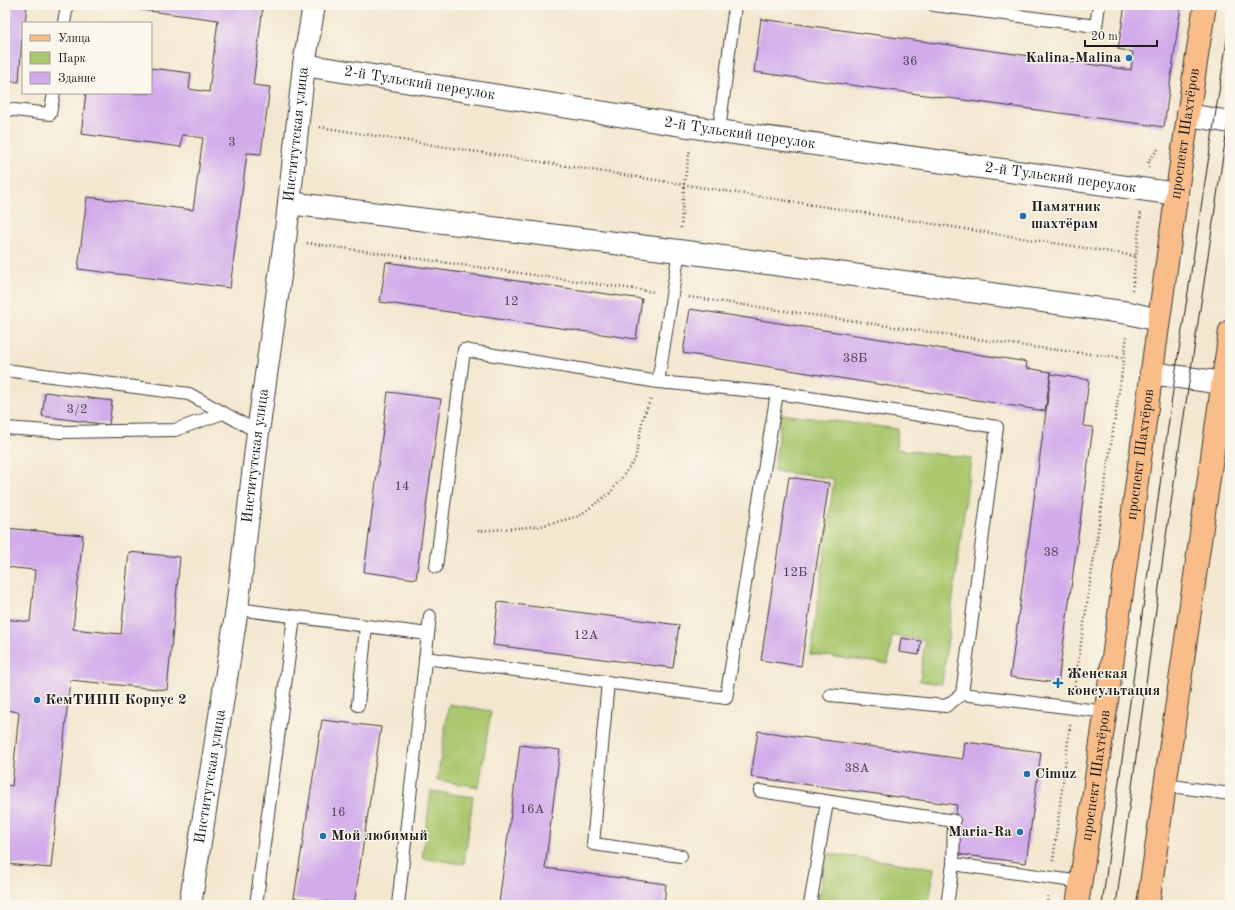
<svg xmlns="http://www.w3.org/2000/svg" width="1235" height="910" font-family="'Old Standard TT',serif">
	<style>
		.green { fill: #abc86f; stroke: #647246 }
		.building { fill: #d1abea }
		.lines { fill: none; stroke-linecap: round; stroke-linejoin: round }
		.lane-casing { stroke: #3c3a37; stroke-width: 14 }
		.street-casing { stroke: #3c3a37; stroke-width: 24 }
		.primary-casing { stroke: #3c3a37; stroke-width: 24 }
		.path { stroke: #3c3a37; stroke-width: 2.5; stroke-dasharray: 1 3; stroke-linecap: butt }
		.lane { stroke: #fff; stroke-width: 12 }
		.street { stroke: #fff; stroke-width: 22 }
		.primary { stroke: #f8bd89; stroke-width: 22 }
		.tram { stroke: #1c1c1c; stroke-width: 1 }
		.poi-dot { fill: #1f6fb2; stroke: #fbf7ec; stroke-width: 1.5 }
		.labels { text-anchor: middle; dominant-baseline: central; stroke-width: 3; stroke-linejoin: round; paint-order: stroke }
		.number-label { font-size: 13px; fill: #494050 }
		.poi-label { font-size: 15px; font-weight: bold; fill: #1c1c1c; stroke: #fbf7ec; text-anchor: start }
		.street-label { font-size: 15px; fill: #1c1c1c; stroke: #fbf7ec }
	</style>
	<rect width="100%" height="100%" fill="#fbf7ec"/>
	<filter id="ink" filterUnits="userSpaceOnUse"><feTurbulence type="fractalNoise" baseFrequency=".025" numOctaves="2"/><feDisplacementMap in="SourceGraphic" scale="8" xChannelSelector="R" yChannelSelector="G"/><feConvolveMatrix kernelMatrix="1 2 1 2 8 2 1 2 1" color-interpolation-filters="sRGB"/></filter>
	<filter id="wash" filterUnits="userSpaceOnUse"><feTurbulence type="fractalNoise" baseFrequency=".012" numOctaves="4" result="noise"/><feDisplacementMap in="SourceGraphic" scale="16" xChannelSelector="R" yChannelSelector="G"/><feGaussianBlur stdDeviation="0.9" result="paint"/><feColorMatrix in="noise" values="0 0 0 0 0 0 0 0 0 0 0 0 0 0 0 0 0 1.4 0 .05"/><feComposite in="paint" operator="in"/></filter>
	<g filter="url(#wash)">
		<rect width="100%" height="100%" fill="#f3e7cf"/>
		<g class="green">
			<path d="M781,414L898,429L896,449L971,458L942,684L920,681L925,640L892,636L888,664L811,654L834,479L774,471Z"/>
			<path d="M449,704L491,711L479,787L437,780Z"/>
			<path d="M431,791L473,797L464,864L422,858Z"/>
			<path d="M826,853L934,868L929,905H818Z"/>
		</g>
		<g id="blocks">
			<g class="building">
				<path d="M5,5H27L25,23H23L19,82L5,81Z"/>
				<path d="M134,5H263L253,85L270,87L261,154L247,153L230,288L78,269L87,197L193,210L203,138L182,135L181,147L81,134L86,93H151V68L191,73L189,89L209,92L218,20L134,9Z"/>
				<path d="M1125,5H1181L1164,127L754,72L761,19L1131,70L1133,52L1118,49Z"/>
				<path d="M386,262L642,299L636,339L380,302Z"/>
				<path d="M690,309L1027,362L1026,368L1051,372L1045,411L683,353Z"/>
				<path d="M1051,374L1089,380L1083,426L1093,427L1058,683L1010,677Z"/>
				<path d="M45,392L112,401L109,425L42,416Z"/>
				<path d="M388,392L441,399L416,579L364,572Z"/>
				<path d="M789,477L829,483L801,666L761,660Z"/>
				<path d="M5,528L83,535L73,629L121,634L129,552L180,557L167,690L70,680L51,868L5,864V785L12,786L19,712L5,710V619L30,622L35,570L5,567Z"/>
				<path d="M498,602L679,625L673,668L493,645Z"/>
				<path d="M901,638L921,641L919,655L899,652Z"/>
				<path d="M322,720L381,727L354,905L294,898Z"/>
				<path d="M758,731L963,759L965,742L1041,752L1026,863L950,853L957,805L751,777Z"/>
				<path d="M520,745L560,750L545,868L666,884L664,905H517L499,903Z"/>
				<path d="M967,901L989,904V905H967Z"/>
			</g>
		</g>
	</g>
	<g filter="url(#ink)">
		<use href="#blocks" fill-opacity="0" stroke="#3c3a37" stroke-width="1"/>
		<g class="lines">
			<defs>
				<g id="lane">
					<path d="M934,5L1096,26L1099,5"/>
					<path d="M64,23L67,5"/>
					<path d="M5,109L50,114L54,93"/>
					<path d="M719,131L735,5"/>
					<path d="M5,370L189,394L258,432"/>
					<path d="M658,382L679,251"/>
					<path d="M5,428L62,432L175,430L223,413"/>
					<path d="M436,567L464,350L658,382L777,393L997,427L962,694L1106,712"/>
					<path d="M237,609L428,634L398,905"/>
					<path d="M428,634L430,616"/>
					<path d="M425,658L726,698L777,393"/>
					<path d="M608,682L593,844L681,856"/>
					<path d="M830,695L946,706L962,694"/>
					<path d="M358,705L366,626"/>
					<path d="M1165,785L1230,794"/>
					<path d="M760,791L954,821L953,864"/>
					<path d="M256,905L294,617"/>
					<path d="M810,905L827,802"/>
					<path d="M947,905L953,864L1081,882"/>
				</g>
				<g id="street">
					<path id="s1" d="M304,65L719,131L1177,194"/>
					<path d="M1188,115L1230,122"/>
					<path d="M289,203L679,251L1129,313L1158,320"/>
					<path d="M1151,373L1230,384"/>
					<path id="s2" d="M190,905L237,609L258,432L285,240L304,65L314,5"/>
				</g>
				<g id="primary">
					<path id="s3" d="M1077,905C1124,605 1157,304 1205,5"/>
					<path d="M1148,905L1230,331"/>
				</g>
			</defs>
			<use href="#lane" class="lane-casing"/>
			<use href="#street" class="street-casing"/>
			<use href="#primary" class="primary-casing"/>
			<g class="path">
				<path d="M320,127L1136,256"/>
				<path d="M1148,167L1149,160L1159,148"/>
				<path d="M681,228L684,184L690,149"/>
				<path d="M307,243L654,292"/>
				<path d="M1132,290L1141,212"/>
				<path d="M689,297L1032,347L1124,358L1127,335"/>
				<path d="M478,531L541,526L579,516L610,493L635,460L643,417L651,399"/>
				<path d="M1074,690L1124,358"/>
				<path d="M1053,861L1070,725"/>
				<path d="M1047,905L1048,895"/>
			</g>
			<use href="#lane" class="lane"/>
			<use href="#street" class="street"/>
			<use href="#primary" class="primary"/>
			<g class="tram">
				<path d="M1102,905L1175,376L1230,20"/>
				<path d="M1116,905L1165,543L1230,109"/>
			</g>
		</g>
	</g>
	<g class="poi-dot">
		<circle cx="1129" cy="58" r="4"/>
		<circle cx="1023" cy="216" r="4"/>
		<path d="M1056 677h4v4h4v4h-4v4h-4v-4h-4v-4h4z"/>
		<circle cx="37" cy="700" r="4"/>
		<circle cx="1027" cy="774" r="4"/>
		<circle cx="1020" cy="832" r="4"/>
		<circle cx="323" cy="836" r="4"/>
	</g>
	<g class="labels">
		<g class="number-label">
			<text x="910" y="61">36</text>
			<text x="232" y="142">3</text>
			<text x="511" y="301">12</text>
			<text x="855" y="358">38Б</text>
			<text x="77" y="409">3/2</text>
			<text x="402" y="486">14</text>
			<text x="1051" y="552">38</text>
			<text x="795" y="572">12Б</text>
			<text x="586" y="635">12А</text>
			<text x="857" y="768">38А</text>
			<text x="532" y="809">16А</text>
			<text x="338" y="812">16</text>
		</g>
		<g class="poi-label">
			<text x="1121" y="58" text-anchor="end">Kalina-Malina</text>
			<text x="1031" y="207">Памятник<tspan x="1031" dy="17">шахтёрам</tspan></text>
			<text x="1067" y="674">Женская<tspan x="1067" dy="17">консультация</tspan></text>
			<text x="45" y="700">КемТИПП Корпус 2</text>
			<text x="1035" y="774">Cimuz</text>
			<text x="1012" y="832" text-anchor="end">Maria-Ra</text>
			<text x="331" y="836">Мой любимый</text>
		</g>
		<g class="street-label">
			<text stroke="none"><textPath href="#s1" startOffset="117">2-й Тульский переулок</textPath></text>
			<text stroke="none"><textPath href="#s1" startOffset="441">2-й Тульский переулок</textPath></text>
			<text stroke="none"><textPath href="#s2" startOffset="778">Институтская улица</textPath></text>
			<text stroke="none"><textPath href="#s3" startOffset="779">проспект Шахтёров</textPath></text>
			<text stroke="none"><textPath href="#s1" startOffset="765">2-й Тульский переулок</textPath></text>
			<text stroke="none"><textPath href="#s2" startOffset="454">Институтская улица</textPath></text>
			<text stroke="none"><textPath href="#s3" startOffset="455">проспект Шахтёров</textPath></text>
			<text stroke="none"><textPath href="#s2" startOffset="130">Институтская улица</textPath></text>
			<text stroke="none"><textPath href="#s3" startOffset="131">проспект Шахтёров</textPath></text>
		</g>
	</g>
	<rect width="1235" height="910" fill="none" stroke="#fbf7ec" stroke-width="20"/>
	<rect x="22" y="22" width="130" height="72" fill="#fbf7ec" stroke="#a29f99"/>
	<rect x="30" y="35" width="20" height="6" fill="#f8bd89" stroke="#a29f99"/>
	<text x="58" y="42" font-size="12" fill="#1c1c1c">Улица</text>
	<rect x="30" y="52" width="20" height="12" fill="#abc86f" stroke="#a29f99"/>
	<text x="58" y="62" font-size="12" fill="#1c1c1c">Парк</text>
	<rect x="30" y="72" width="20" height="12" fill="#d1abea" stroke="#a29f99"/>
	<text x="58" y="82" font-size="12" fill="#1c1c1c">Здание</text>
	<path d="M1085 40v6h72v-6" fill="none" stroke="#1c1c1c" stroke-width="2"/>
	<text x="1091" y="40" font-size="12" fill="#1c1c1c" stroke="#fbf7ec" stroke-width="3" paint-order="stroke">20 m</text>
</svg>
